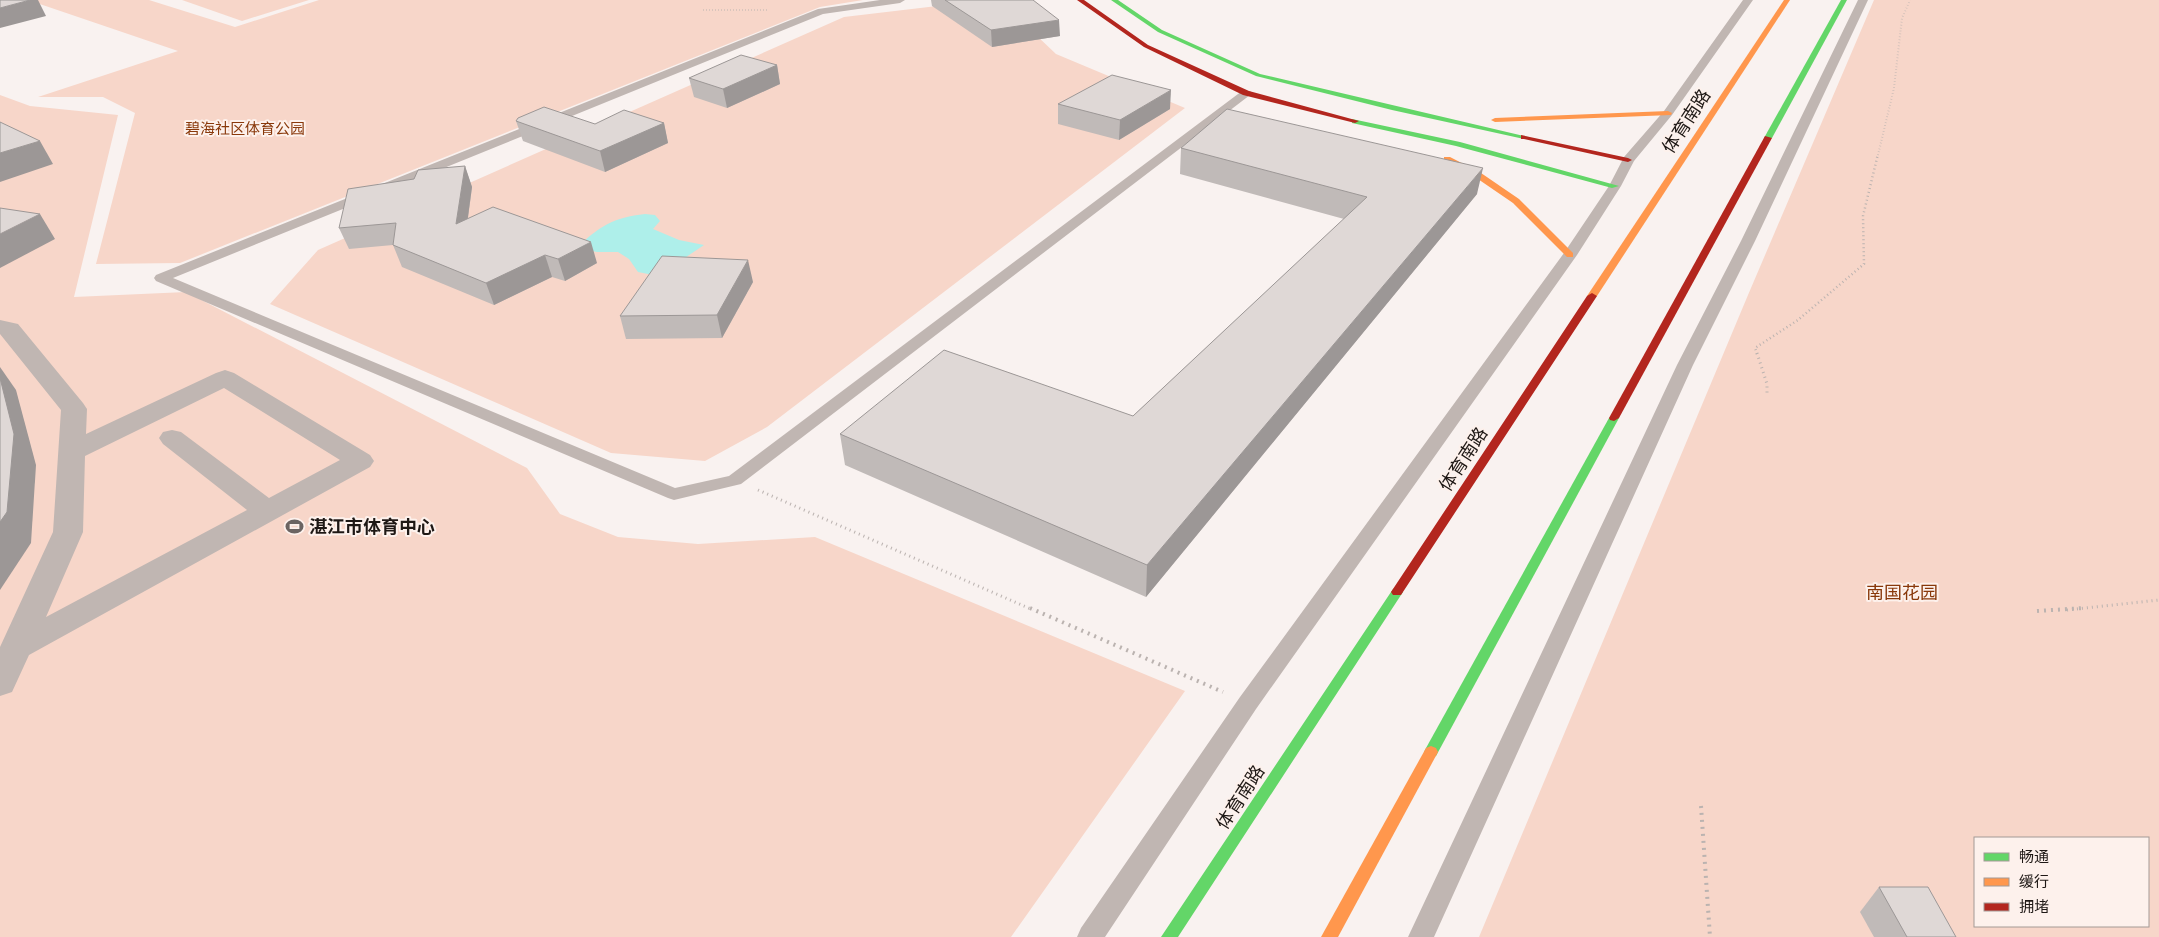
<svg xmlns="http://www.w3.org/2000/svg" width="2159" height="937" font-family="'Archivo Narrow','Noto Sans SC',sans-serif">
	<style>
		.green { fill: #f7d6c9; fill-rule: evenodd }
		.water { fill: #aeefea }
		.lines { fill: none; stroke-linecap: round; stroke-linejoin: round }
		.path-far3 { stroke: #bbb3b0; stroke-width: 2; stroke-dasharray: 0.5 2.5; stroke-linecap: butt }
		.path-far2 { stroke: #bbb3b0; stroke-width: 2.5; stroke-dasharray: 1 3; stroke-linecap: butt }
		.path-far1 { stroke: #bbb3b0; stroke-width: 3; stroke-dasharray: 1 4; stroke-linecap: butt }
		.path { stroke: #bbb3b0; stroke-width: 4; stroke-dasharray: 2 5; stroke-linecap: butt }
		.lane { fill: #c0b6b2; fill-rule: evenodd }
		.street { fill: #c0b6b2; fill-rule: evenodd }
		.fast { fill: #63d668; fill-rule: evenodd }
		.slow { fill: #ff974d; fill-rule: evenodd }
		.jam { fill: #b3261e; fill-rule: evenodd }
		.wall { fill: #c0bab8 }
		.shaded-wall { fill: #9c9796 }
		.building { fill: #dfd8d6; stroke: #9c9796 }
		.labels { text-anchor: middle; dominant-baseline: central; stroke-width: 4; stroke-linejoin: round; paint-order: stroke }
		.far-park-label { font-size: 15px; fill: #89380a; stroke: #fdf1ec }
		.street-label { font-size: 18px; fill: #1e1815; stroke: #fdf1ec }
		.poi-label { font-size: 18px; font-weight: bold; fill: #1e1815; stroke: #fdf1ec; text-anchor: start }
		.park-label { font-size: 18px; fill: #89380a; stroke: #fdf1ec }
	</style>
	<rect width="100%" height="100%" fill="#f9f2f0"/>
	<g class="green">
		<path d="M28,0H149L235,27L319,0H863L820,7L180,263L96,264L135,113L103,97H38L178,51Z"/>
		<path d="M182,0H309L242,21Z"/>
		<path d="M988,0H999L1056,54L1185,108L767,427L705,461L611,453L270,304L318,250L844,17Z"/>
		<path d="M1874,0H2159V937H1479L1748,295ZM1975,838H2148V926H1975Z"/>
		<path d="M0,95L30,106L118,115L74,297L186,292L527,468L560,514L618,537L698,544L815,537L1185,691L1011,937H0Z"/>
	</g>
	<path class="water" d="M645,214L655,215L660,221L653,229L679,240L704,245L658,276L638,272L629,259L618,252H597L577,248C598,227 614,217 645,214Z"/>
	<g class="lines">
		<g class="path-far3">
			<path d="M703,10H768"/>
			<path d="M1878,155L1894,88L1902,18L1910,0"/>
		</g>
		<path class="path-far2" d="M1757,354L1755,348L1798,320L1864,264L1863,216L1878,154"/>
		<g class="path-far1">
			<path d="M1757,353L1767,384V394"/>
			<path d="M758,490L1033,610"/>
			<path d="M2067,610L2159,600"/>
		</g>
		<g class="path">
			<path d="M1030,608L1223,692"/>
			<path d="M2037,611L2084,608"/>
			<path d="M1701,806L1710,937"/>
		</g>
		<g class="lane">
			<path d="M880,0H905L900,3L823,14L173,278L675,488L729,476L1242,91H1250L1252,93L1250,95L741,484L674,500L668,498L156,281L154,278L156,275L818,9Z"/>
			<path d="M1743,0H1753L1672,115L1634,161L1621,186L1577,255L1256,709L1105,937H1077L1081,928L1240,697L1564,253L1609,186L1624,157L1664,111Z"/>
			<path d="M1858,0H1868L1755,241L1693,365L1434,937H1408L1677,365L1741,241Z"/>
		</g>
		<path class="street" d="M0,320L18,324L83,403L87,409L86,434L216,373L225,370L234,373L370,455L374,461L370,467L29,655L12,692L0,696V647L53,532L61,410L0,334ZM224,388L340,460L269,498L181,432L172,430L163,432L159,438L163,444L247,510L46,617L83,532L85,456Z"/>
		<g class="fast">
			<path d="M1111,0H1118L1162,30L1260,74L1528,137L1524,139L1392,110L1256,76L1158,32Z"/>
			<path d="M1841,0H1847L1772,138L1765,140L1764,138Z"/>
			<path d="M1352,119L1460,142L1619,186L1612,188L1456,146L1352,123Z"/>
			<path d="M1614,415L1619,418L1436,756L1431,758L1426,756L1424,752L1426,748L1609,418Z"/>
			<path d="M1397,587L1401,589L1403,592L1401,595L1178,937H1161L1393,589Z"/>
		</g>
		<g class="slow">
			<path d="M1784,0H1790L1597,296L1592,299L1589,298L1587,296Z"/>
			<path d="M1668,111L1672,113L1671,115L1495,122L1491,120L1495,118Z"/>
			<path d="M1444,157H1450L1481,173L1519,199L1573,253V257H1567L1513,203L1475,177L1444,161Z"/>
			<path d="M1431,746L1436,748L1438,752L1338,937H1321L1426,748Z"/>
		</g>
		<g class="jam">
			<path d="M1077,0H1084L1148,45L1249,91L1359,121L1355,123L1243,95L1144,47Z"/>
			<path d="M1521,135L1628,158L1632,160L1628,162L1524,139H1521Z"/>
			<path d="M1765,136L1772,138L1619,418L1614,421L1610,420L1609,418Z"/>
			<path d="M1592,293L1597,296L1401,595H1393L1391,592L1393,589L1587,296Z"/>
		</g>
	</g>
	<g class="wall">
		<path d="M931,0H1033L1060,36L992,47L932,6Z"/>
		<path d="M777,65L780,84L727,108L694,97L689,78Z"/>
		<path d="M1058,104L1170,109L1119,140L1058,124Z"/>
		<path d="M516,121L595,124L664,123L668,143L605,172L523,141Z"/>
		<path d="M1181,148L1477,194L1146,597L845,465L840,434L1133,416L1344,219L1180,174Z"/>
		<path d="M465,166L472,187L468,218L597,263L565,281L552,277L494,305L402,267L393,245L349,249L339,228L414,179Z"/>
		<path d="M753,282L722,338L626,339L620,316Z"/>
		<path d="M1879,887L1956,937H1874L1860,912Z"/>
	</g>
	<g class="shaded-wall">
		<path d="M30,0H38L46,16L0,28V8Z"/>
		<path d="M1059,20L1060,36L992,47L991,30Z"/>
		<path d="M777,65L780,84L727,108L723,89Z"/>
		<path d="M1171,90L1170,109L1119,140L1120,120Z"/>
		<path d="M664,123L668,143L605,172L600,151Z"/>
		<path d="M40,141L53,164L0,182V153Z"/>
		<path d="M465,166L472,187L464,246L456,224Z"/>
		<path d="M1483,168L1477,194L1146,597L1147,565Z"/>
		<path d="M40,214L55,239L0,268V234Z"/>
		<path d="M591,242L597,263L565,281L558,259Z"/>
		<path d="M545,255L552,277L494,305L486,283Z"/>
		<path d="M748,260L753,282L722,338L717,315Z"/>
		<path d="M0,367L16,390L36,465L31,543L0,590Z"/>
	</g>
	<g class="building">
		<path d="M0,0H30L0,8Z"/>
		<path d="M945,0H1033L1059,20L991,30Z"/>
		<path d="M741,55L777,65L723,89L689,78Z"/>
		<path d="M1112,75L1171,90L1120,120L1058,104Z"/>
		<path d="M544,107L595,124L624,110L664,123L600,151L516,121L518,118Z"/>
		<path d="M1227,109L1483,168L1147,565L840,434L944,350L1133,416L1367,197L1181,148Z"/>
		<path d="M0,122L40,141L0,153Z"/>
		<path d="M465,166L456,224L493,207L591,242L558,259L545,255L486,283L393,245L396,223L339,228L348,189L414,179L418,170Z"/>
		<path d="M0,208L40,214L0,234Z"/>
		<path d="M662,256L748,260L717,315L620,316Z"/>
		<path d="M0,378L14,434L7,512L0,522Z"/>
		<path d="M1879,887H1928L1956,937H1907Z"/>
	</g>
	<defs>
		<symbol id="stadium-bare" viewBox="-9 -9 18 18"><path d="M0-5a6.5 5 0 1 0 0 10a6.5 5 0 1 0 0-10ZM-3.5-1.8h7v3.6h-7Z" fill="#6b6462" stroke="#fdf1ec" stroke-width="2.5" paint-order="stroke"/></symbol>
	</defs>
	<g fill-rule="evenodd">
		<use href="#stadium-bare" x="282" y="514" width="25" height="25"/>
	</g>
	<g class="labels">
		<g class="far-park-label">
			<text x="245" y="128">碧海社区体育公园</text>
		</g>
		<g class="street-label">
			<text transform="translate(1686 121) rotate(-57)">体育南路</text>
			<text transform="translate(1463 459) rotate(-57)">体育南路</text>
			<text transform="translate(1240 797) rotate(-57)">体育南路</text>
		</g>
		<g class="poi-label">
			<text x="309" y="526">湛江市体育中心</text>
		</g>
		<g class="park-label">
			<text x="1902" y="592">南国花园</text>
		</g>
	</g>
	<rect x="1974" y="837" width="175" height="90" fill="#fdf1ec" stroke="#a49a96"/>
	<rect x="1984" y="853" width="25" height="8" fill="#63d668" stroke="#a49a96"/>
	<text x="2019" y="862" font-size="15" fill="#1e1815">畅通</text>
	<rect x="1984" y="878" width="25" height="8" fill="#ff974d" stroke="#a49a96"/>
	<text x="2019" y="887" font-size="15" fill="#1e1815">缓行</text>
	<rect x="1984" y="903" width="25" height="8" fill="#b3261e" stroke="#a49a96"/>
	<text x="2019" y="912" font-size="15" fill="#1e1815">拥堵</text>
</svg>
